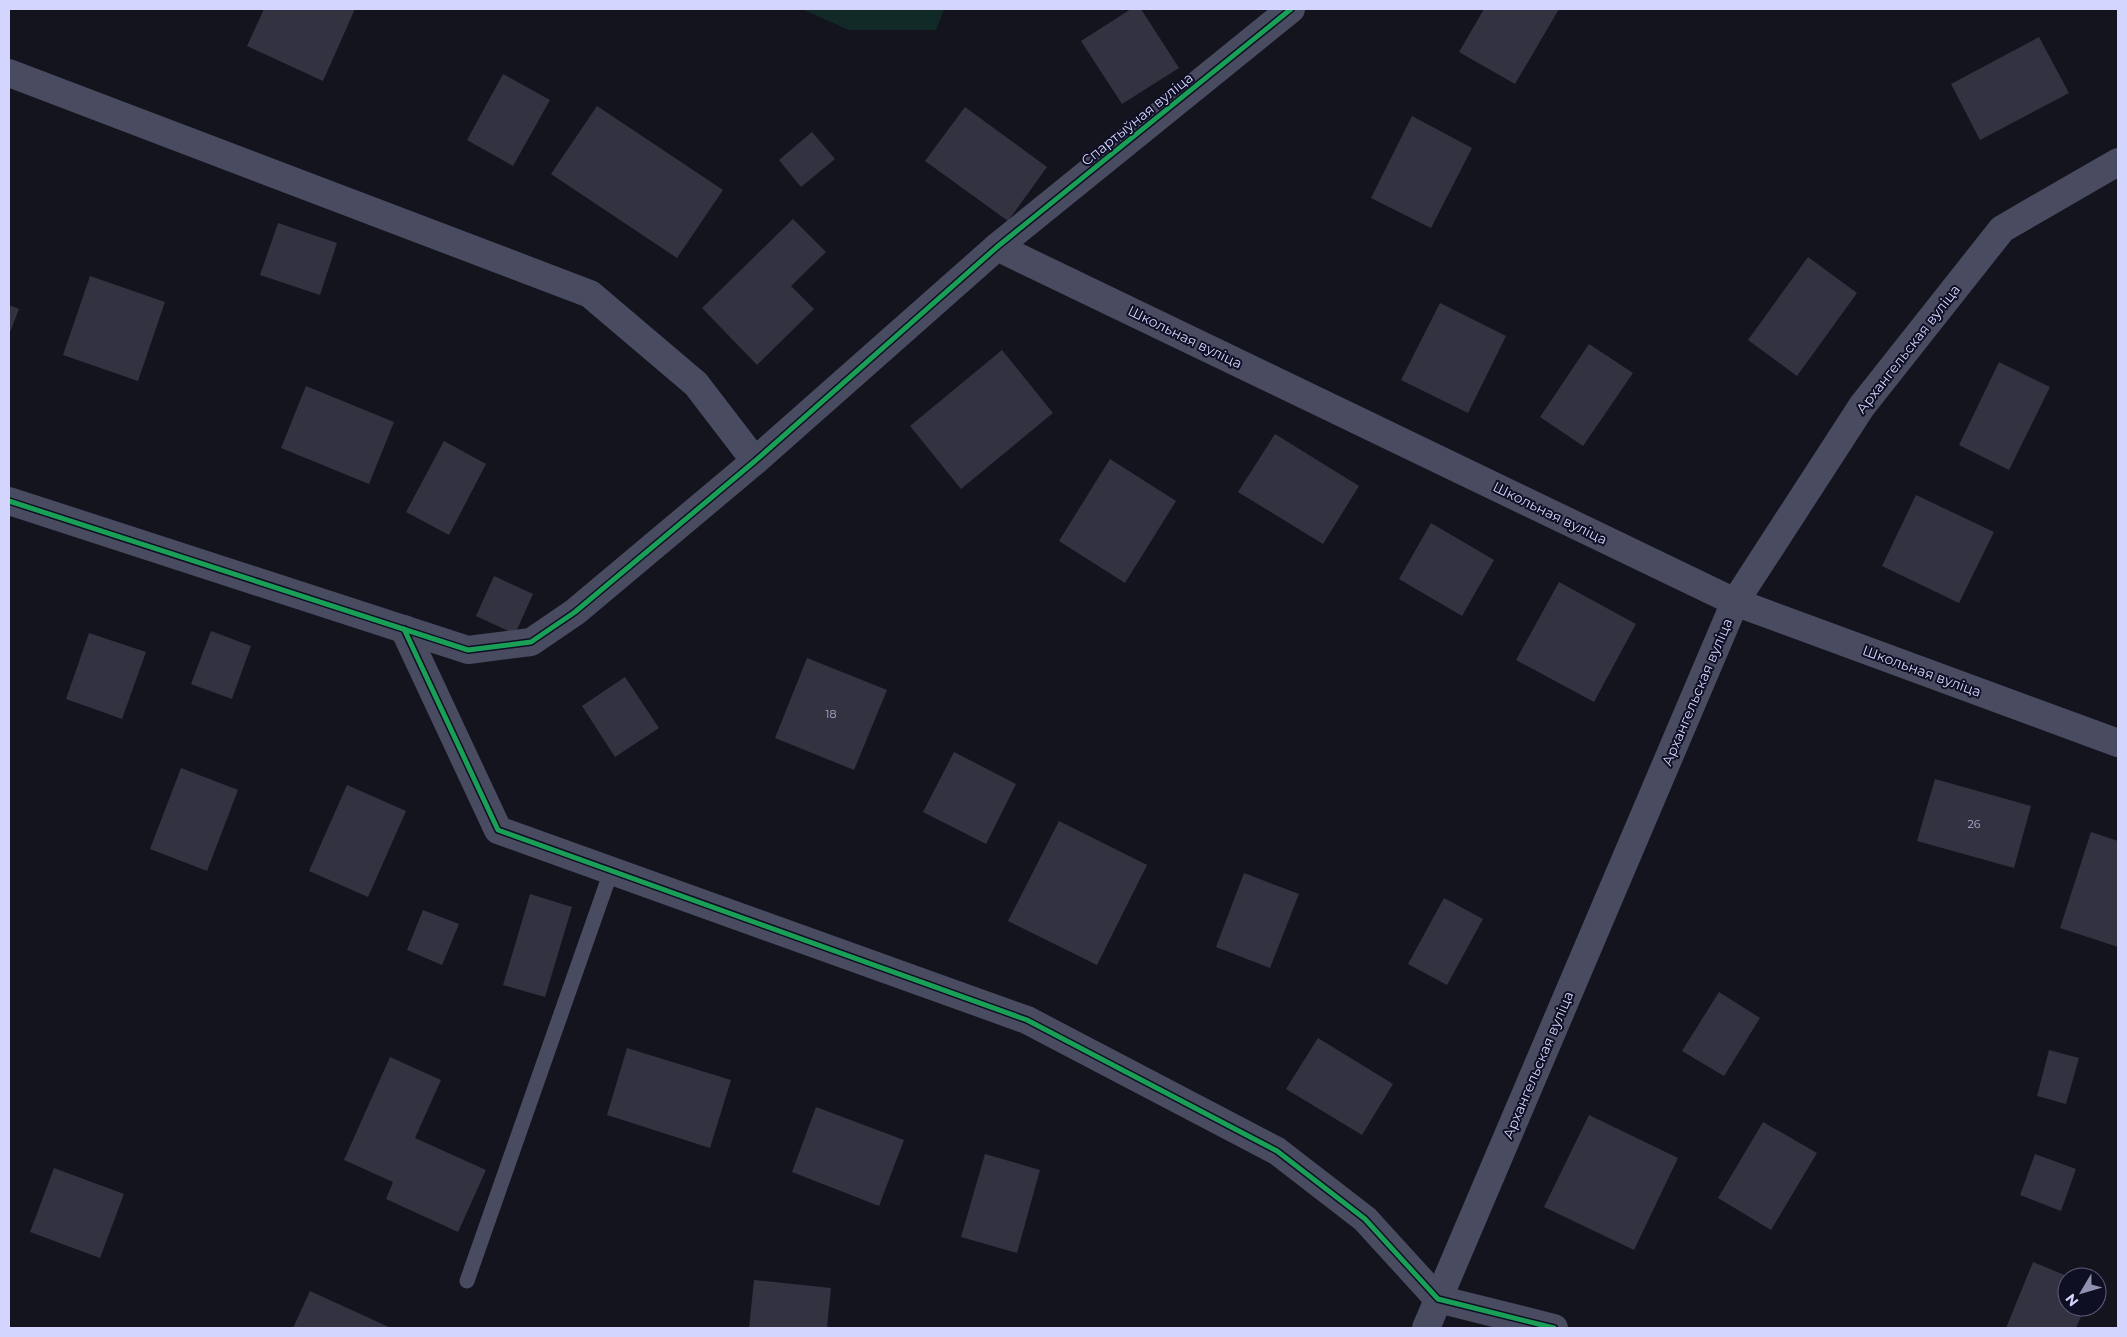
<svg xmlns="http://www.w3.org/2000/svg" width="2127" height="1337" font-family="Montserrat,sans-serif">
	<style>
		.green { fill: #122a27 }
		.building { fill: #323241 }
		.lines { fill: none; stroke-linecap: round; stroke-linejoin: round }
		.service { stroke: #494c60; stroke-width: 15 }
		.minor { stroke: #494c60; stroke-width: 28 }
		.cycleway-casing { stroke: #0f0f24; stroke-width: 8 }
		.cycleway { stroke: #1a9f57; stroke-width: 5 }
		.labels { text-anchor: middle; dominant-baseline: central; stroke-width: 4; stroke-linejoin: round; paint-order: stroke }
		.number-label { font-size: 11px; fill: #abaccf }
		.street-label { font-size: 14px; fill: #d3d5fe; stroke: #0f0f24 }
	</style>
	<rect width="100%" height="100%" fill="#14141f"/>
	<path class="green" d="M802,9H944L936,30H849Z"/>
	<g class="building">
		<path d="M264,9H355L323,81L247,46Z"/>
		<path d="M1131,9H1141L1179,68L1122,104L1081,41Z"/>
		<path d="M1484,9H1559L1515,84L1459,52Z"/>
		<path d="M2039,37L2069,93L1980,140L1951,84Z"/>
		<path d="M503,74L550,100L513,166L467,140Z"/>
		<path d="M597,106L723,190L677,258L551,174Z"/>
		<path d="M965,107L1047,167L1008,221L925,161Z"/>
		<path d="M1412,116L1472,148L1431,228L1371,198Z"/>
		<path d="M812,132L835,159L801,187L779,160Z"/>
		<path d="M793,219L826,252L791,286L814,309L757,365L702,308Z"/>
		<path d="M278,223L337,243L320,295L260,275Z"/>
		<path d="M1808,257L1857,293L1797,376L1748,340Z"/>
		<path d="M90,276L165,302L138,381L63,355Z"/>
		<path d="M1440,303L1506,336L1468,413L1401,380Z"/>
		<path d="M9,305L19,309L9,335Z"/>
		<path d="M1589,344L1633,373L1583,446L1540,417Z"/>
		<path d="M1002,350L1053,413L961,489L910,426Z"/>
		<path d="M1999,362L2050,387L2009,470L1959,445Z"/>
		<path d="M306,386L394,422L369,484L281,448Z"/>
		<path d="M1275,434L1359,486L1323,544L1238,492Z"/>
		<path d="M444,441L486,464L449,535L406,512Z"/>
		<path d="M1110,459L1176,501L1125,583L1059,541Z"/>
		<path d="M1916,495L1994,532L1959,603L1882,566Z"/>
		<path d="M1431,523L1494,560L1462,616L1399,579Z"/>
		<path d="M494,576L533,594L515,634L476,616Z"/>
		<path d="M1559,582L1636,624L1594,702L1516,660Z"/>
		<path d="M211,631L251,646L232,699L191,684Z"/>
		<path d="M89,633L146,652L122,719L66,699Z"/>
		<path d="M807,658L887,690L854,770L775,738Z"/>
		<path d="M625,677L659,728L615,757L582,706Z"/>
		<path d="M954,752L1016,784L986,844L923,812Z"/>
		<path d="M181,768L238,790L207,871L150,849Z"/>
		<path d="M1935,779L2031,806L2014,868L1917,841Z"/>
		<path d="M347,785L406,811L368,897L309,871Z"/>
		<path d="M1059,821L1147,865L1097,965L1008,921Z"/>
		<path d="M2091,832L2118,841V947L2060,928Z"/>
		<path d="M1244,873L1299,894L1270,968L1216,947Z"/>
		<path d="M530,894L572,907L545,997L503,985Z"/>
		<path d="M1444,898L1483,919L1447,985L1408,964Z"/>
		<path d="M423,910L459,924L442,965L407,950Z"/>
		<path d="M1719,992L1760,1018L1724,1076L1682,1051Z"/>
		<path d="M1318,1038L1393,1084L1362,1135L1286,1089Z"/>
		<path d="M627,1048L731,1080L710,1148L607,1115Z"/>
		<path d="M2049,1050L2079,1058L2066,1104L2037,1096Z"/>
		<path d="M390,1057L441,1080L415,1138L486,1170L458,1232L386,1199L393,1182L344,1160Z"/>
		<path d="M816,1107L904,1140L879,1206L792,1172Z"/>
		<path d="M1589,1115L1678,1158L1634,1250L1544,1207Z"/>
		<path d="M1763,1122L1817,1153L1771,1230L1718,1198Z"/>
		<path d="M985,1154L1040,1170L1017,1253L961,1237Z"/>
		<path d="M2035,1154L2076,1169L2061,1211L2020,1195Z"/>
		<path d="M54,1168L124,1194L100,1258L30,1232Z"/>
		<path d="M2033,1262L2067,1276V1307H2085L2076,1328H2006Z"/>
		<path d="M754,1280L831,1288L827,1328H749Z"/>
		<path d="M310,1291L391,1328H293Z"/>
	</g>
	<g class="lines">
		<path class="service" d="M467,1281L608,880"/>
		<g class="minor">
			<path d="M9,73L590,294L696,384L755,461"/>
			<path d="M997,247L1735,602L2118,743"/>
			<path d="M9,501L468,650L531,642L575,612L755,461L997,247L1291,9"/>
			<path d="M404,629L498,830L1027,1020L1277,1151L1365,1219L1438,1299L1554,1328"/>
			<path d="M1426,1328L1735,602L1862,406L2002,229L2118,162"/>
		</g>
		<defs>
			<g id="cycleway">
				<path d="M9,501L468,650L531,642L575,612L755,461L997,247L1291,9"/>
				<path d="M404,629L498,830L1027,1020L1277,1151L1365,1219L1438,1299L1554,1328"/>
			</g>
		</defs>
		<use href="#cycleway" class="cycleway-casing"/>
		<use href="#cycleway" class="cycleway"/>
	</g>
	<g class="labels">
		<g class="number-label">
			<text x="831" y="714">18</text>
			<text x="1974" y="824">26</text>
		</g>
		<g class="street-label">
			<text transform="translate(1137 119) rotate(-39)">Спартыўная вуліца</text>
			<text transform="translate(1185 337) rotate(26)">Школьная вуліца</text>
			<text transform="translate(1908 349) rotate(-52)">Архангельская вуліца</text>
			<text transform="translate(1550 513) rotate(26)">Школьная вуліца</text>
			<text transform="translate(1922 671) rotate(20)">Школьная вуліца</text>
			<text transform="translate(1697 692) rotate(-67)">Архангельская вуліца</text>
			<text transform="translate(1538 1065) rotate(-67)">Архангельская вуліца</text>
		</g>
	</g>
	<rect width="2127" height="1337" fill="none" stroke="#d3d5fe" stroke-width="20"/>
	<g transform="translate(2082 1292) rotate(232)"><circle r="24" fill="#0f0f24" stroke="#5d5e7b"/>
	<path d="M0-4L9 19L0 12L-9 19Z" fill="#9091b0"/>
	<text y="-8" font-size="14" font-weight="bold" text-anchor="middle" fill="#d3d5fe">N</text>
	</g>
</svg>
